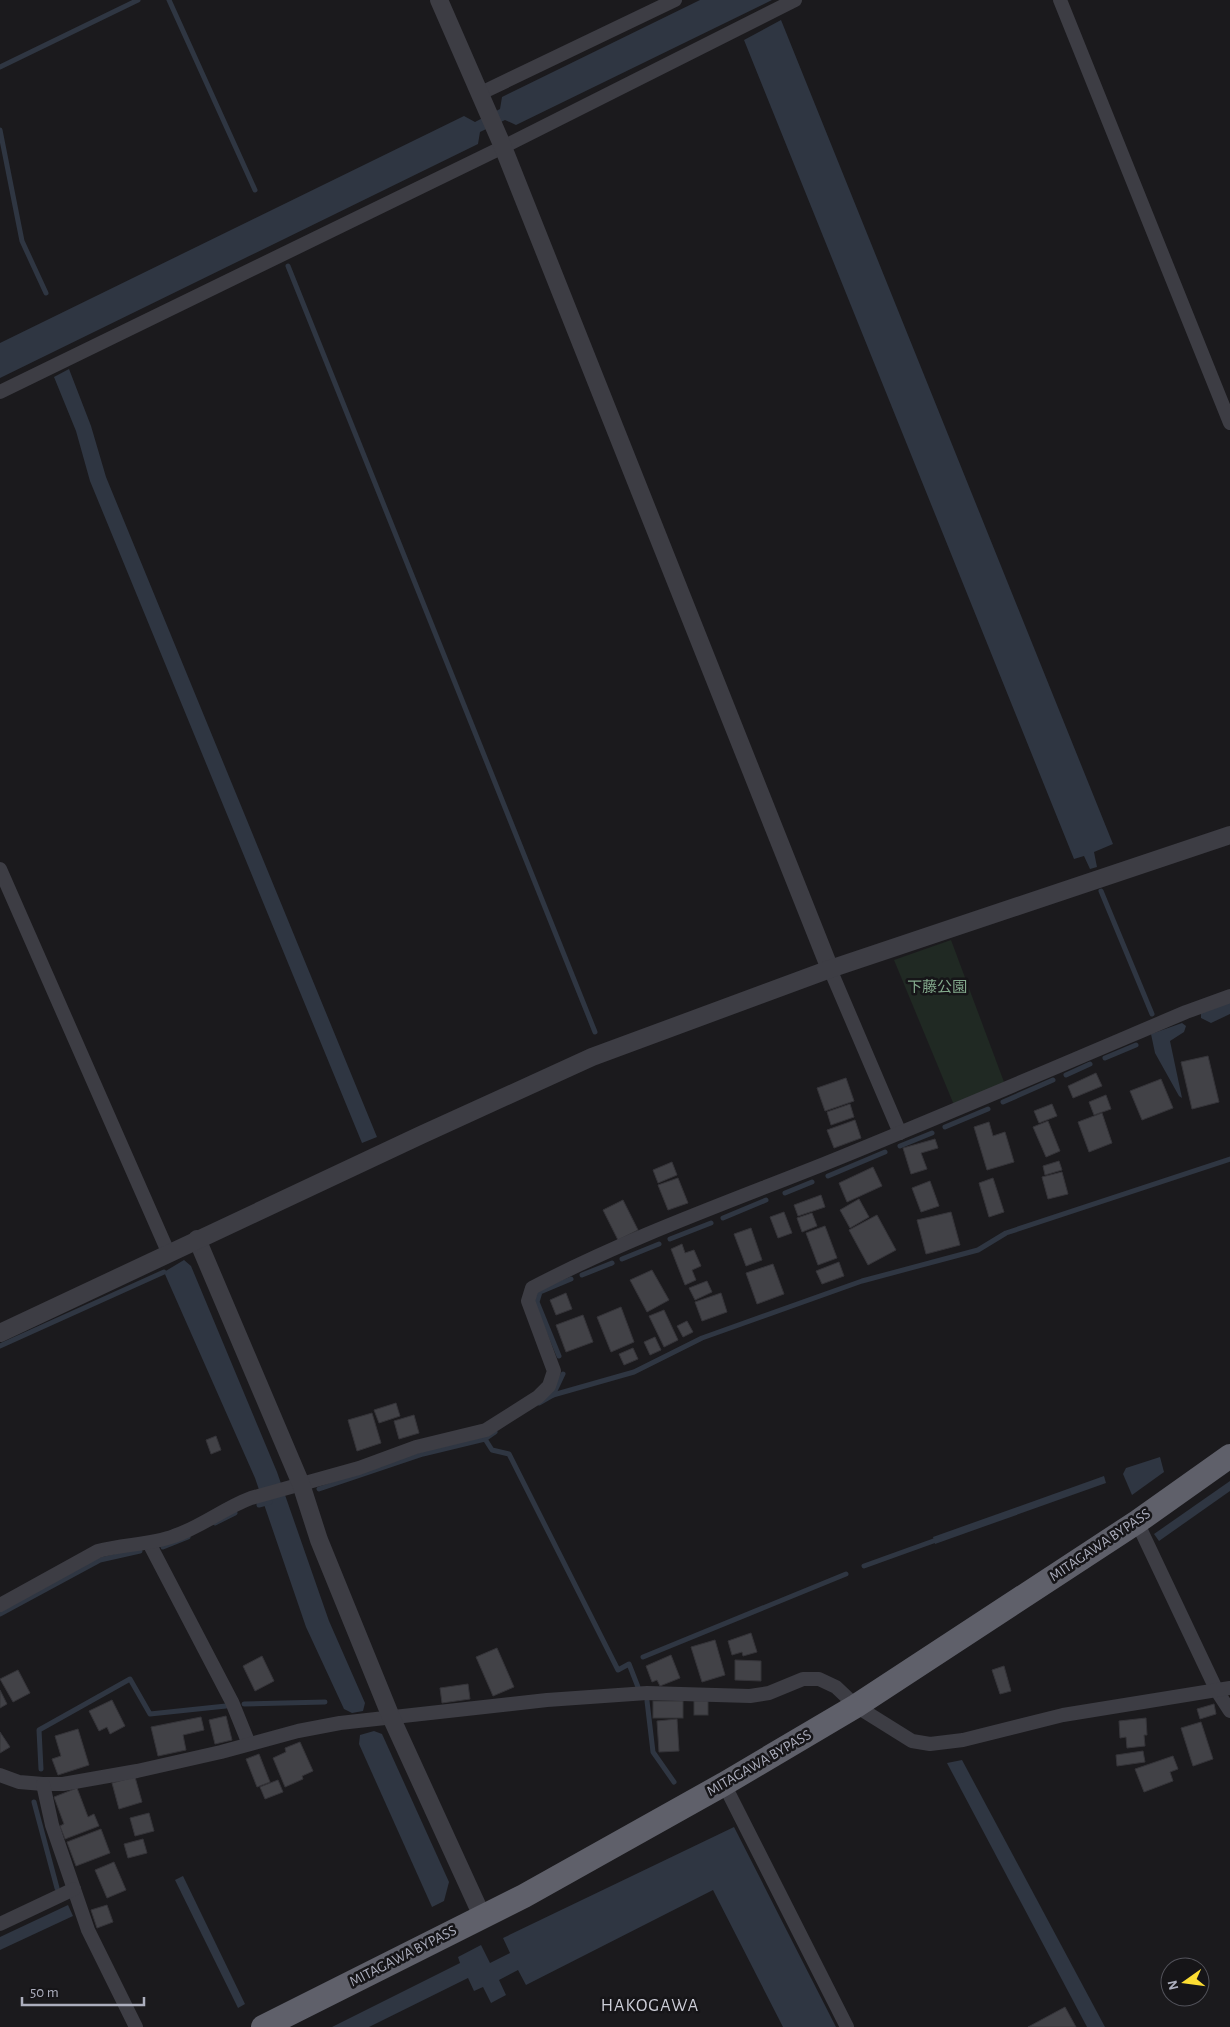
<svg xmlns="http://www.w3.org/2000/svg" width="1230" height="2027" font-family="'Alegreya Sans','Noto Sans JP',sans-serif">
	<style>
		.green { fill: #202923 }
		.water { fill: #2f3642 }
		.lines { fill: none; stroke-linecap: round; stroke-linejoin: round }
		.stream { stroke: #2f3642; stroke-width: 5 }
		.building { fill: #424247; stroke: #353439 }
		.minor { stroke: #3d3d44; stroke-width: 14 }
		.tertiary { stroke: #3d3d44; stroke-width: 18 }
		.trunk { stroke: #5f606a; stroke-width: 24 }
		.labels { text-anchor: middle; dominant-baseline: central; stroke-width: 5; stroke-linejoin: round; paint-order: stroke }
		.park-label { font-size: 15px; fill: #83a98c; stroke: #161518 }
		.street-label { font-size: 15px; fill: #acaebd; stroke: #161518 }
		.quarter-label { font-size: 18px; letter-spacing: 1px; fill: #cecfd9; stroke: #161518 }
	</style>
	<rect width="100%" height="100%" fill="#1b1a1d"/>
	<path class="green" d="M951,940L1004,1082L954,1105L894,960Z"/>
	<g class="water">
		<path d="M700,0H772L516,125L505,120L480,132L478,144L0,378V343L464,116L475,122L500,109L502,97Z"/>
		<path d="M781,20L1113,844L1094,852L1097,867L1090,869L1084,856L1074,859L744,40Z"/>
		<path d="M69,369L91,426L106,477L377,1137L362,1143L90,481L76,431L54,377Z"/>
		<path d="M1230,1001V1014L1211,1023L1201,1018V1013Z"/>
		<path d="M1182,1023L1186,1026L1184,1032L1170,1041L1182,1098L1179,1096L1155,1053L1151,1034Z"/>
		<path d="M184,1260L191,1266L277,1472L329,1621L365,1703L363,1711L352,1713L344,1709L306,1627L255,1478L164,1272Z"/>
		<path d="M1160,1457L1164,1472L1132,1495L1123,1474L1126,1468Z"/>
		<path d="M1104,1476L1106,1483L935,1544L933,1537Z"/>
		<path d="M1230,1481V1491L1159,1541L1154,1534Z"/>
		<path d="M374,1731L382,1734L449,1882L444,1901L432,1907L359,1744L360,1735Z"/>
		<path d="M962,1760L1105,2027H1087L947,1763Z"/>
		<path d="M734,1827L836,2027H783L713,1890L526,1985L518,1970L499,1980L506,1995L491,2003L483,1987L474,1991L468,1978L369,2027H332L460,1963L458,1957L481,1945L490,1963L510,1953L503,1938Z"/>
		<path d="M183,1876L245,2004L238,2008L175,1880Z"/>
		<path d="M68,1905L73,1916L0,1950V1937Z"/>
	</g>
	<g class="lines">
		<g class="stream">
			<path d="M169,0L255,190"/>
			<path d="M0,67L138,0"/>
			<path d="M0,130L22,241L46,293"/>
			<path d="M288,266L595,1032"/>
			<path d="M1101,891L1152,1014"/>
			<path d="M1105,1058L1136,1045"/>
			<path d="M1066,1075L1090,1064"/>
			<path d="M1003,1102L1053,1080"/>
			<path d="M945,1127L988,1109"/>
			<path d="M900,1146L932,1133"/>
			<path d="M828,1176L885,1152"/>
			<path d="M785,1193L812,1182"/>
			<path d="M723,1218L766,1200"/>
			<path d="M670,1239L711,1223"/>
			<path d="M622,1259L659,1244"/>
			<path d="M582,1275L612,1263"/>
			<path d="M0,1346L164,1272"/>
			<path d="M559,1356L537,1302L540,1292L571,1279"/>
			<path d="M553,1395L563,1374"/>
			<path d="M539,1403L553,1395L634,1372L702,1338L862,1281L978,1250L1006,1233L1230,1159"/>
			<path d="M485,1439L492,1450L509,1454L618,1670L629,1664L638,1687"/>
			<path d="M319,1489L423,1454L485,1439L495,1432"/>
			<path d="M259,1505L270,1502"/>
			<path d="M215,1523L235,1513"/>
			<path d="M163,1547L188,1537"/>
			<path d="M864,1566L939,1539"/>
			<path d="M0,1614L100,1560L140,1551"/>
			<path d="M643,1657L846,1574"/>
			<path d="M647,1701L653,1752L674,1782"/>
			<path d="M244,1704L325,1702"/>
			<path d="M41,1769L39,1730L130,1679L150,1714L226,1706"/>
			<path d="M34,1802L57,1888"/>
		</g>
	</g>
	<g class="building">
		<path d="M1208,1056L1219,1102L1192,1109L1181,1062Z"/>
		<path d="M1096,1073L1102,1086L1073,1098L1068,1086Z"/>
		<path d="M846,1078L854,1101L825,1111L817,1088Z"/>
		<path d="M1161,1079L1173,1108L1142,1120L1130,1091Z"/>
		<path d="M1106,1095L1111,1109L1094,1115L1089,1102Z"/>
		<path d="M850,1104L854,1117L831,1125L827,1112Z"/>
		<path d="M1052,1104L1057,1116L1039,1123L1034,1111Z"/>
		<path d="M1102,1113L1112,1143L1089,1152L1078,1122Z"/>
		<path d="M855,1120L861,1138L834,1148L827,1130Z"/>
		<path d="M1048,1121L1060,1151L1046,1157L1033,1127Z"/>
		<path d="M989,1122L993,1136L1005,1132L1014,1162L987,1170L974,1127Z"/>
		<path d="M935,1139L938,1148L921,1153L927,1169L911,1174L903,1148Z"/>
		<path d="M1059,1161L1062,1170L1045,1175L1043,1166Z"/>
		<path d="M672,1162L677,1175L658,1183L653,1170Z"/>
		<path d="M873,1167L882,1186L847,1202L839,1183Z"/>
		<path d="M1062,1172L1068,1194L1048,1199L1042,1177Z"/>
		<path d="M678,1178L688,1203L668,1210L658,1185Z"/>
		<path d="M993,1178L1004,1212L989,1217L979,1183Z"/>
		<path d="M930,1181L939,1206L921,1212L912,1188Z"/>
		<path d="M821,1195L825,1207L798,1216L794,1205Z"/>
		<path d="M859,1199L869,1217L850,1228L840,1210Z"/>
		<path d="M623,1200L638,1230L618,1240L603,1210Z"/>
		<path d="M784,1212L792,1233L778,1238L770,1217Z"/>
		<path d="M951,1212L960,1245L926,1254L917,1220Z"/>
		<path d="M812,1213L817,1226L802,1232L797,1218Z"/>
		<path d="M877,1215L896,1250L868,1265L849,1230Z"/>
		<path d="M825,1226L837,1258L818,1265L806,1233Z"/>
		<path d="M751,1228L762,1260L746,1266L734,1234Z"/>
		<path d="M682,1244L685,1253L694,1250L701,1266L692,1270L696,1280L685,1285L671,1249Z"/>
		<path d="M839,1262L844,1276L822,1284L816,1271Z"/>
		<path d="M773,1264L784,1294L757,1304L746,1273Z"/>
		<path d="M652,1270L669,1300L647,1312L630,1280Z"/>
		<path d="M707,1281L712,1292L695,1300L689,1288Z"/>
		<path d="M566,1293L572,1309L556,1315L550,1300Z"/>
		<path d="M721,1293L727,1312L702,1321L695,1302Z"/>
		<path d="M621,1307L634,1342L611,1352L597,1317Z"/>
		<path d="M664,1310L678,1340L664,1347L649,1316Z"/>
		<path d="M583,1315L593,1342L566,1352L556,1325Z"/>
		<path d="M687,1321L693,1332L683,1337L677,1326Z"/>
		<path d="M655,1337L661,1350L650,1355L644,1342Z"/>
		<path d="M633,1348L638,1359L624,1365L619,1354Z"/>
		<path d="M396,1403L400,1416L379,1423L374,1410Z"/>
		<path d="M372,1413L381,1443L357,1451L348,1420Z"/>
		<path d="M414,1415L419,1433L399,1439L394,1421Z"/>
		<path d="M216,1436L221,1450L211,1454L206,1440Z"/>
		<path d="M751,1633L757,1652L743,1656L742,1652L732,1655L728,1641Z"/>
		<path d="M715,1640L725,1675L702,1682L691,1647Z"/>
		<path d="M497,1648L514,1687L493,1696L476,1657Z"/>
		<path d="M671,1655L680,1678L660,1686L657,1680L652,1682L646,1666Z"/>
		<path d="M262,1656L274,1681L255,1691L243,1666Z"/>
		<path d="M735,1660L761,1661V1681L735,1680Z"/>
		<path d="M1004,1666L1011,1691L1000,1694L992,1670Z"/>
		<path d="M18,1670L30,1693L13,1702L0,1679Z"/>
		<path d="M468,1684L470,1699L442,1703L440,1688Z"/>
		<path d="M0,1690L7,1704L0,1708Z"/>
		<path d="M112,1700L125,1726L110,1734L107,1727L99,1731L89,1711Z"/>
		<rect x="653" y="1701" width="30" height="17"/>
		<rect x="694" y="1701" width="14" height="14"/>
		<path d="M1214,1704L1216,1714L1200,1719L1197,1709Z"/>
		<path d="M226,1716L232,1740L215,1744L209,1720Z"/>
		<path d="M201,1717L204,1730L183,1735L186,1750L158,1756L151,1727Z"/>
		<path d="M1146,1718L1147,1735H1144L1145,1746L1127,1748L1126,1737L1120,1738L1119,1721Z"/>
		<path d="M677,1719L679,1751L659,1752L657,1721Z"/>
		<path d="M1201,1722L1213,1759L1193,1766L1181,1728Z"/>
		<path d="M78,1729L89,1765L58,1775L52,1759L61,1756L55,1736Z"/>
		<path d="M0,1732L10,1747L0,1753Z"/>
		<path d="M300,1742L313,1771L302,1776L303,1779L285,1787L273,1758L286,1752L285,1748Z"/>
		<path d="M1143,1751L1145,1762L1117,1766L1116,1755Z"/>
		<path d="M259,1754L270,1782L257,1787L246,1759Z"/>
		<path d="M1173,1756L1178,1769L1170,1772L1173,1781L1144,1792L1135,1769Z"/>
		<path d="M135,1777L142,1802L119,1809L112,1783Z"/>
		<path d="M278,1780L283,1792L265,1799L260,1787Z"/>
		<path d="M77,1788L88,1817L94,1814L99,1826L65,1839L60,1826L64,1824L54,1797Z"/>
		<path d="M149,1813L154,1831L135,1836L130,1818Z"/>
		<path d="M101,1829L110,1853L76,1866L67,1842Z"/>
		<path d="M143,1839L147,1853L128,1858L124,1844Z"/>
		<path d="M114,1862L126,1890L107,1898L95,1870Z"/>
		<path d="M107,1905L113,1922L97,1928L91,1910Z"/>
		<path d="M1065,2007L1076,2027H1028Z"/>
	</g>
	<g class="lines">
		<g class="minor">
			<path d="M1060,0L1230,423"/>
			<path d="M479,94L675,0"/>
			<path d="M0,392L503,147L795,0"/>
			<path d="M0,869L169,1254"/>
			<path d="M830,969L900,1133"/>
			<path d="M1137,1522L1217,1691L1230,1711"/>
			<path d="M149,1543L232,1702L249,1744"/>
			<path d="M0,1605L98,1551C123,1544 150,1545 174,1536C201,1527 224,1508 251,1498L359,1468L416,1447L486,1430L538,1397L549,1386L554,1371L528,1301L532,1288C625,1239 726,1203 824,1164C945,1115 1066,1063 1186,1012L1230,996"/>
			<path d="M0,1775L19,1782L43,1784H63L137,1771L221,1752L298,1731L340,1723L547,1700L647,1693L750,1696L769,1693L803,1679H819L836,1687L856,1706L912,1741L930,1744L963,1740L1063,1715L1230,1688"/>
			<path d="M43,1784L52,1825L88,1930L136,2027"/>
			<path d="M724,1784L847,2027"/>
			<path d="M0,1924L74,1889"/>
		</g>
		<g class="tertiary">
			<path d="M439,0L503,147L830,969"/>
			<path d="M197,1239L301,1484L319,1540L391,1717L482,1916"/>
			<path d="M0,1333L421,1135L592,1057L830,969L1230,835"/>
		</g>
		<path class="trunk" d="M263,2027L524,1896L724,1784L856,1706L1137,1522L1230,1456"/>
	</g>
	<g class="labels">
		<g class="park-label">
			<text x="937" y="987">下藤公園</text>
		</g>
		<g class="street-label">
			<text transform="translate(1100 1545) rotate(-34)">MITAGAWA BYPASS</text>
			<text transform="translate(759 1763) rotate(-30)">MITAGAWA BYPASS</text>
			<text transform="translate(403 1956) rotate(-27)">MITAGAWA BYPASS</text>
		</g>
		<g class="quarter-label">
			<text x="650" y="2006">HAKOGAWA</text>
		</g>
	</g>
	<g transform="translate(1185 1982) rotate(256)"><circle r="24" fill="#161518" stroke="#52525a"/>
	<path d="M0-4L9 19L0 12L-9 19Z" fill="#fcdd33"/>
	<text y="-8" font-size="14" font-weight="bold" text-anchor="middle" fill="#acaebd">N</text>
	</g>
	<path d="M22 1997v8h122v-8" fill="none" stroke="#acaebd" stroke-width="2.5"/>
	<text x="30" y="1997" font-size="15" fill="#acaebd" stroke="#161518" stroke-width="4" paint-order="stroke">50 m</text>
</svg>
